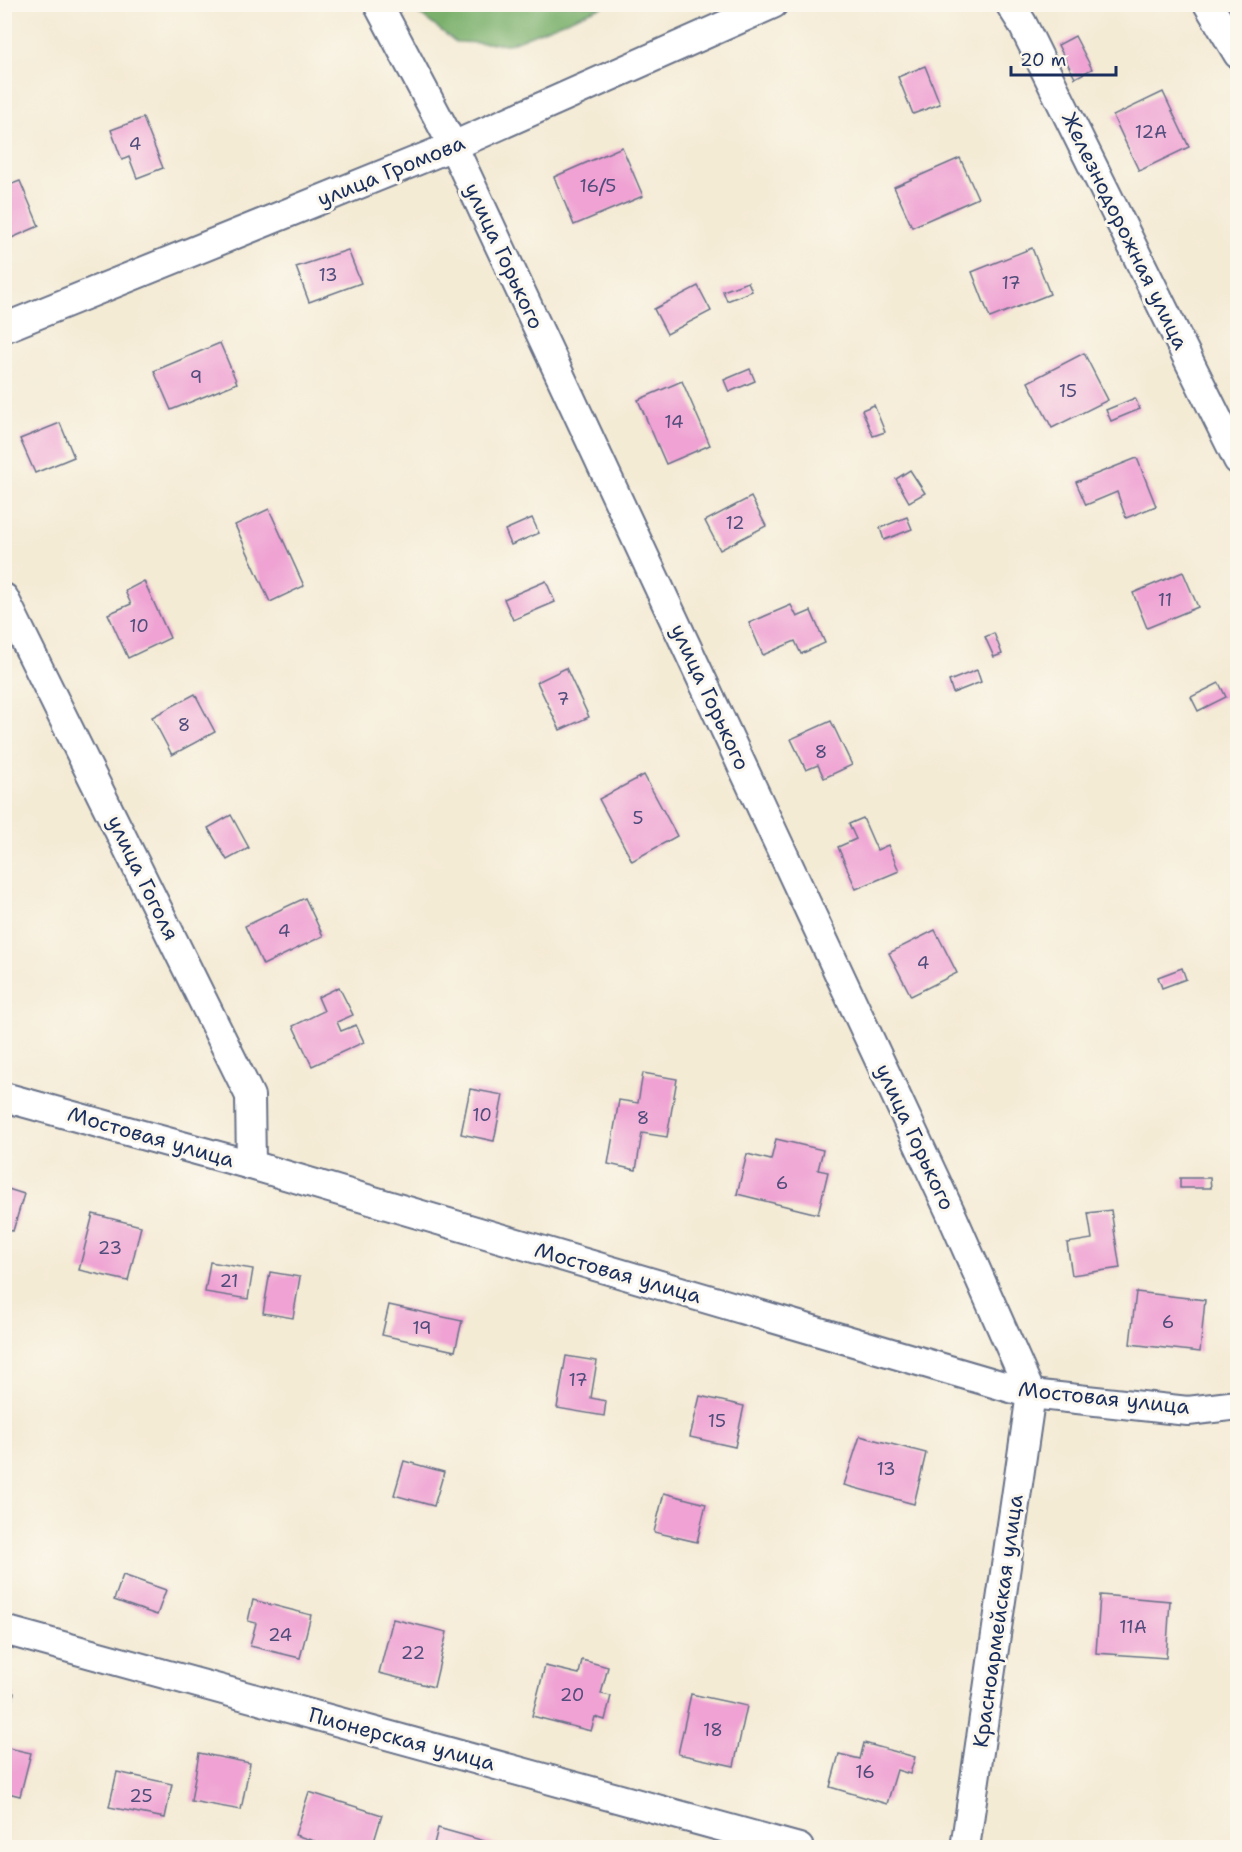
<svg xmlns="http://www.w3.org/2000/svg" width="1242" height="1852" font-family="'Shantell Sans',sans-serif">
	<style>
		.forest { fill: #7ab06c; stroke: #4a7065; stroke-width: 1.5 }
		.building { fill: #efa2d3 }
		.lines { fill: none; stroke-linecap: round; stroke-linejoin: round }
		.street-casing { stroke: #677188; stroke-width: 32 }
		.street { stroke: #fff; stroke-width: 28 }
		.labels { text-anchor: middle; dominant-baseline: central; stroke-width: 6; stroke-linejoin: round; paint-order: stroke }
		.number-label { font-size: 18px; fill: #504c7b }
		.street-label { font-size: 21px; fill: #1b2f5e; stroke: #fbf7ec }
	</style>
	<rect width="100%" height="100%" fill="#fbf7ec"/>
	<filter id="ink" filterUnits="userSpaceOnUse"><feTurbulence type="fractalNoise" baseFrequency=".0167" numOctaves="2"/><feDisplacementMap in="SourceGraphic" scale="12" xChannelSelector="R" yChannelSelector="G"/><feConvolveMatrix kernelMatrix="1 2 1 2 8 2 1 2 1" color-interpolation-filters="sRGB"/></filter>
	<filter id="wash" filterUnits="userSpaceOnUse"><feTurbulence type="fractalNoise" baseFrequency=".008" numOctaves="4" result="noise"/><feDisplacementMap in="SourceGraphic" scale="24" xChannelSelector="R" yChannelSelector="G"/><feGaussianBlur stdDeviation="1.35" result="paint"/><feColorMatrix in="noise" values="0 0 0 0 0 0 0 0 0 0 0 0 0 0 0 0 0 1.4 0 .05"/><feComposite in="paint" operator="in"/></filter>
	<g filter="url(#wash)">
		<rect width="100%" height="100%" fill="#f4ebd5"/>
		<path class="forest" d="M415,5H606L509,44L456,42L418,13Z"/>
		<g id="blocks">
			<g class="building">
				<path d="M1075,36L1092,69L1075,78L1058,45Z"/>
				<path d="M925,66L940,104L913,114L898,77Z"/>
				<path d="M1163,92L1189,147L1139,171L1113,116Z"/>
				<path d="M143,118L163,168L137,178L129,157L122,160L111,130Z"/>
				<path d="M622,147L643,196L574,225L554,177Z"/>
				<path d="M960,158L978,198L912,227L894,187Z"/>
				<path d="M20,181L39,226L7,240L4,234V187Z"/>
				<path d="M1032,248L1050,294L990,318L972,272Z"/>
				<path d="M348,250L361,283L309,302L296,267Z"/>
				<path d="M748,282L752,291L727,301L723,291Z"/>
				<path d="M698,286L711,311L667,334L654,309Z"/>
				<path d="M220,343L237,383L171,410L154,371Z"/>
				<path d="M1084,353L1108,400L1052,428L1028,382Z"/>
				<path d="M750,369L755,381L729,392L724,380Z"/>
				<path d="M682,381L710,445L666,464L638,400Z"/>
				<path d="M1135,398L1140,409L1111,421L1106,410Z"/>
				<path d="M874,405L885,432L873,436L862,410Z"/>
				<path d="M60,423L74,457L35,473L20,439Z"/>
				<path d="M1137,458L1156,506L1126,518L1117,492L1086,505L1076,482Z"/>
				<path d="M910,470L925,493L909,502L896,479Z"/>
				<path d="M751,497L766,526L720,550L705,521Z"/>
				<path d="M269,509L304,586L270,602L235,525Z"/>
				<path d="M907,517L912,529L884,540L880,528Z"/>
				<path d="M532,518L539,533L511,545L505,530Z"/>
				<path d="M1183,572L1198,607L1147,628L1133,593Z"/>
				<path d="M144,581L170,638L128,658L108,614L131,604L125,591Z"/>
				<path d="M546,581L555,602L513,620L504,599Z"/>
				<path d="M791,605L797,617L811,611L825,643L801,654L795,641L763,655L749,623Z"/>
				<path d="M994,633L1002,654L994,657L985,637Z"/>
				<path d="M566,668L589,717L560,730L537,682Z"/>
				<path d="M977,670L981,682L953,693L949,681Z"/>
				<path d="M1219,683L1226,697L1198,711L1191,697Z"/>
				<path d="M195,694L215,732L172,755L152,717Z"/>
				<path d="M831,721L852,765L824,778L818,765L806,770L791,739Z"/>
				<path d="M644,775L677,836L632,861L599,799Z"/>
				<path d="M231,815L249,848L227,860L208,828Z"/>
				<path d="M863,818L877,850L888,845L899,871L856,889L838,847L856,839L849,824Z"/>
				<path d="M305,898L323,936L263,965L245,926Z"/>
				<path d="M935,930L957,973L911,996L889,953Z"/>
				<path d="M1182,968L1186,979L1162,988L1158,977Z"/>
				<path d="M339,987L353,1015L337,1022L341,1031L356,1025L364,1042L312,1066L293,1026L324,1011L318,997Z"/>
				<path d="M643,1073L677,1079L667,1137L642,1133L636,1170L608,1164L619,1100L638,1103Z"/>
				<path d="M470,1089L503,1095L494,1141L461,1134Z"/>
				<path d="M776,1139L823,1150L818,1170L828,1172L818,1214L737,1194L747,1154L771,1160Z"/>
				<path d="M1180,1178H1210L1211,1188H1180Z"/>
				<path d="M5,1188L24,1194L13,1231L5,1229Z"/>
				<path d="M1111,1210L1120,1268L1072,1275L1067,1243L1092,1239L1088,1213Z"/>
				<path d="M93,1214L141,1226L128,1281L79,1270Z"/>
				<path d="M210,1262L253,1269L248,1299L205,1292Z"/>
				<path d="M270,1272L300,1277L293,1318L263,1313Z"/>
				<path d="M1136,1292L1205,1300L1200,1352L1130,1344Z"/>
				<path d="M389,1305L462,1321L455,1351L382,1335Z"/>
				<path d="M566,1356L597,1361L591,1398L606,1401L604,1416L557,1408Z"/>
				<path d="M700,1396L744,1406L735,1447L690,1437Z"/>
				<path d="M860,1436L926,1453L914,1504L844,1485Z"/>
				<path d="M404,1461L444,1472L434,1506L394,1495Z"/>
				<path d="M664,1493L706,1504L697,1542L654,1532Z"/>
				<path d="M123,1575L166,1590L157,1615L114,1600Z"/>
				<path d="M1100,1595L1170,1601L1166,1658L1096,1653Z"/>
				<path d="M253,1600L311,1615L300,1658L250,1646L256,1623L248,1621Z"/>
				<path d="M393,1619L447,1632L434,1687L379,1673Z"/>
				<path d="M582,1660L608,1667L601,1694L611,1696L605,1720L595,1717L591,1731L532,1716L545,1666L579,1674Z"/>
				<path d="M4,1691L14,1693L8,1719L4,1718Z"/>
				<path d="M691,1694L747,1706L734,1766L678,1754Z"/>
				<path d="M864,1743L915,1757L910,1774L897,1770L887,1804L830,1787L839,1754L860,1759Z"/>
				<path d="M4,1747L31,1753L20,1796L4,1792Z"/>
				<path d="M199,1753L250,1763L241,1810L191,1801Z"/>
				<path d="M117,1772L172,1784L165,1818L109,1807Z"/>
				<path d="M309,1792L382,1815L372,1848H336L295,1835Z"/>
				<path d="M438,1828L499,1845V1848H433Z"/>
			</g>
		</g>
	</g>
	<g filter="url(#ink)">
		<use href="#blocks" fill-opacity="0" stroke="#677188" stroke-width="1.5"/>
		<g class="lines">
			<defs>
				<g id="street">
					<path d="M378,4L453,146L953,1218L1031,1394L965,1848"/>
					<path d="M1010,4L1022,23L1238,460"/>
					<path d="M1208,4L1238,54"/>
					<path d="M4,328L453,146L773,4"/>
					<path d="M4,598L250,1096L251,1165"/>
					<path d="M4,1097L251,1165L1031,1394L1188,1411L1238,1405"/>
					<path d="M4,1630L799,1848"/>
				</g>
			</defs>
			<use href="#street" class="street-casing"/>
			<use href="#street" class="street"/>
		</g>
	</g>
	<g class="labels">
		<g class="number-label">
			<text x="1151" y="132">12А</text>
			<text x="135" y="144">4</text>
			<text x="598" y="186">16/5</text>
			<text x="328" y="275">13</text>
			<text x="1011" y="283">17</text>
			<text x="196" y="377">9</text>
			<text x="1068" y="391">15</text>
			<text x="674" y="422">14</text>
			<text x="735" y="523">12</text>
			<text x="1165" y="600">11</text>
			<text x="139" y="626">10</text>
			<text x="563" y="699">7</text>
			<text x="184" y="725">8</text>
			<text x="821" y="752">8</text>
			<text x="638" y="818">5</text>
			<text x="284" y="931">4</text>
			<text x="923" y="963">4</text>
			<text x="482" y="1115">10</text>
			<text x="643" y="1118">8</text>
			<text x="782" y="1183">6</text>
			<text x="110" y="1248">23</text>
			<text x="229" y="1281">21</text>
			<text x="1168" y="1322">6</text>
			<text x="422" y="1328">19</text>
			<text x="578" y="1380">17</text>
			<text x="717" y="1421">15</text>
			<text x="886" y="1469">13</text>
			<text x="1133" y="1627">11А</text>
			<text x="280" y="1635">24</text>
			<text x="413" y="1653">22</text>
			<text x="572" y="1695">20</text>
			<text x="713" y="1730">18</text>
			<text x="865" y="1772">16</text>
			<text x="141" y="1796">25</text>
		</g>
		<g class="street-label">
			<text transform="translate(391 171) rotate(-22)">улица Громова</text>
			<text transform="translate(1125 231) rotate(64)">Железнодорожная улица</text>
			<text transform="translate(504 256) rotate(65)">улица Горького</text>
			<text transform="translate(710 697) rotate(65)">улица Горького</text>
			<text transform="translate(143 878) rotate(64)">улица Гоголя</text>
			<text transform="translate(151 1137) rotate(16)">Мостовая улица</text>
			<text transform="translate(915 1137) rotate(65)">улица Горького</text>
			<text transform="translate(618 1273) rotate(16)">Мостовая улица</text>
			<text transform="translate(1104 1398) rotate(6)">Мостовая улица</text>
			<text transform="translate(998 1621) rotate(-82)">Красноармейская улица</text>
			<text transform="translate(402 1739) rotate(15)">Пионерская улица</text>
		</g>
	</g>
	<rect width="1242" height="1852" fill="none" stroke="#fbf7ec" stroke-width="24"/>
	<path d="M1011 66v9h105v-9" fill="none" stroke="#1b2f5e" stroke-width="3"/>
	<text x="1020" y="66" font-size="18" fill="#1b2f5e" stroke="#fbf7ec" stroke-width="4.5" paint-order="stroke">20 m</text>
</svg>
